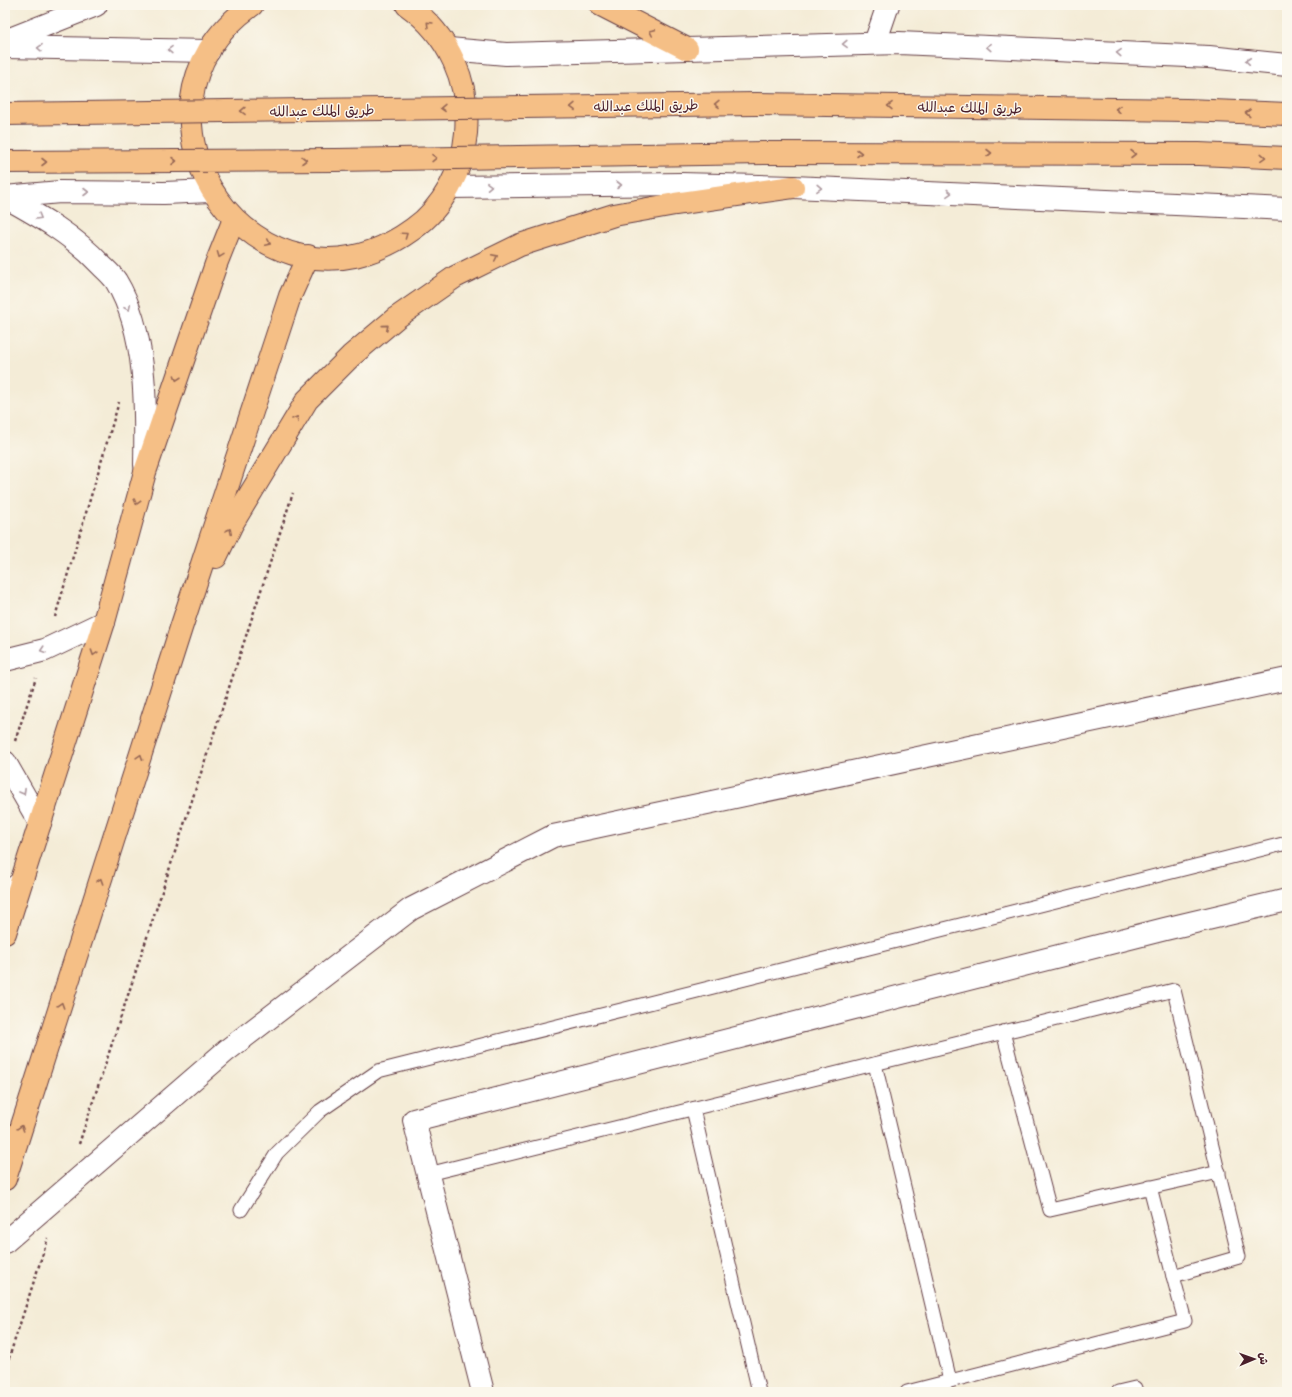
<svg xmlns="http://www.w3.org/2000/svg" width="1292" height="1397" font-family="'Playpen Sans','Playpen Sans Arabic',sans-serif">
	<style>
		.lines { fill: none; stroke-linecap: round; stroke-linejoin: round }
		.service-casing { stroke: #643e45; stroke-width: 15 }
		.minor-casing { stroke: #643e45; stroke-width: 24 }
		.tertiary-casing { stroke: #643e45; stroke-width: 24 }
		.primary-casing { stroke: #643e45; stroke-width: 24 }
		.path { stroke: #643e45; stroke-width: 2.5; stroke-dasharray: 3 3; stroke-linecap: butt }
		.service { stroke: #fff; stroke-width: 13 }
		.minor { stroke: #fff; stroke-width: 22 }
		.tertiary { stroke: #fff; stroke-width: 22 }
		.primary { stroke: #f5bf86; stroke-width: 22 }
		.primary-bridge-casing { stroke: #643e45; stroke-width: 24; stroke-linecap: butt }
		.primary-bridge { stroke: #f5bf86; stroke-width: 22 }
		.oneway { stroke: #976754 }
		.oneway2 { stroke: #ae9aa0 }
		.labels { text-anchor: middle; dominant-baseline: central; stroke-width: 3; stroke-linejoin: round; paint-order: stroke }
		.street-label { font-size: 14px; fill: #4a1f2b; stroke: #fbf7ec }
	</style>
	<rect width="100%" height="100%" fill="#fbf7ec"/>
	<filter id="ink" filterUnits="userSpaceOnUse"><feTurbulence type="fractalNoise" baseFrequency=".025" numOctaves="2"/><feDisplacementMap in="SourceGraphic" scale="8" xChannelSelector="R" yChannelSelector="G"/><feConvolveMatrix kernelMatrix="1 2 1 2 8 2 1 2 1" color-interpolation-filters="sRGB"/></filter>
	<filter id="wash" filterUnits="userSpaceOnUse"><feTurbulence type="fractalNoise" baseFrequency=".012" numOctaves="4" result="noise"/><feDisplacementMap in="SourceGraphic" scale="16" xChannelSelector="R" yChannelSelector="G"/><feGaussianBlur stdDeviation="0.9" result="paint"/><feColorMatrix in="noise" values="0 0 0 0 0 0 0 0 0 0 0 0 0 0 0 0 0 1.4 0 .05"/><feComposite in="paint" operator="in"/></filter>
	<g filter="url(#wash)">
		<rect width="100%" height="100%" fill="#f4ecd7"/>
	</g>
	<g filter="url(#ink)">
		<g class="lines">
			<defs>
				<g id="service">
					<path d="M5,889L22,876"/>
					<path d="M1003,1032L1050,1210L1219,1172"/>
					<path d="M875,1064L950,1381"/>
					<path d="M693,1109L759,1392"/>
					<path d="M428,1174L1174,990L1239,1257L1173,1276L1185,1321L907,1392"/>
					<path d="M1150,1187L1173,1276"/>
					<path d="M241,1210L277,1153L320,1111L378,1071L1287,843"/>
					<path d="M1118,1392L1135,1388L1136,1392"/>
				</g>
				<g id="minor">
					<path d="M875,43L888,5"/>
					<path d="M5,660L45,650L104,622"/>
					<path d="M5,762L40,823"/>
					<path d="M5,1242L226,1051L411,909L553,836L1287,679"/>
					<path d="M483,1392L414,1120L1165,929L1287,900"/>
				</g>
				<g id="tertiary">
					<path d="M5,41L96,5"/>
					<path d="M5,47L209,51"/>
					<path d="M449,49L506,54L899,43L1209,57L1287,65"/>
					<path d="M450,187L681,184L793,187L1287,209"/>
					<path d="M5,197C41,217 73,235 101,265C106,270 112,275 116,281C147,332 146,407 145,465"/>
					<path d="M5,197L60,192L164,193L211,191"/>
				</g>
				<g id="primary">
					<path d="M252,5C100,113 260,340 413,229C443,208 463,170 466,133C470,82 449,35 407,5"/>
					<path d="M601,5L687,49"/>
					<path d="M756,104L1186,110L1287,114"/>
					<path d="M764,153L1199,154L1287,158"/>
					<path d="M216,557L232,524L307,400L351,356L396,318L455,277L520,245L614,215L675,204L793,187"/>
					<path d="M5,933L104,622L145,472L216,264L234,219"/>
					<path d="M5,1179L181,628L290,296L308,256"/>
				</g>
			</defs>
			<use href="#service" class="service-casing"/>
			<use href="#minor" class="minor-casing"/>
			<use href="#tertiary" class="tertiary-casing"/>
			<use href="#primary" class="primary-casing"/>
			<g class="path">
				<path d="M55,617L119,402"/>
				<path d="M15,741L36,678"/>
				<path d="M79,1144L293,493"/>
				<path d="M5,1370L48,1238"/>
			</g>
			<use href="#service" class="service"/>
			<use href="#minor" class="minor"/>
			<use href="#tertiary" class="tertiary"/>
			<use href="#primary" class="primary"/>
			<defs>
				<g id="primary-bridge">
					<path d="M5,114L756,104"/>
					<path d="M5,162L336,160L764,153"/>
				</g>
			</defs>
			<use href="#primary-bridge" class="primary-bridge-casing"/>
			<use href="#primary-bridge" class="primary-bridge"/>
		</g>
		<defs><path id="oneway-chevron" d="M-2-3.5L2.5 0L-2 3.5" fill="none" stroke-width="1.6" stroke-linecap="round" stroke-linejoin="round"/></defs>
		<g class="oneway">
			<use href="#oneway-chevron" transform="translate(429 24) rotate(-135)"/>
			<use href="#oneway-chevron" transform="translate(652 32) rotate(-154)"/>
			<use href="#oneway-chevron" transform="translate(717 104) rotate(179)"/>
			<use href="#oneway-chevron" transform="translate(890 106) rotate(-179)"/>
			<use href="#oneway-chevron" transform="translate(573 107) rotate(179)"/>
			<use href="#oneway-chevron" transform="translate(443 108) rotate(179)"/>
			<use href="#oneway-chevron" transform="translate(1118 109) rotate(-179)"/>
			<use href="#oneway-chevron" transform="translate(243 111) rotate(179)"/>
			<use href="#oneway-chevron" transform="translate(1248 113) rotate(-177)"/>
			<use href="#oneway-chevron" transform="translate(859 153)"/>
			<use href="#oneway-chevron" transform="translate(989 153)"/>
			<use href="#oneway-chevron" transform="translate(1133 154)"/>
			<use href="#oneway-chevron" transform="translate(1263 157) rotate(3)"/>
			<use href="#oneway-chevron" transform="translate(434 158) rotate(-1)"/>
			<use href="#oneway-chevron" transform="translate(304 160)"/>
			<use href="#oneway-chevron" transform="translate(174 161)"/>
			<use href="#oneway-chevron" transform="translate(44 162)"/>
			<use href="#oneway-chevron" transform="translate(405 235) rotate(-35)"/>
			<use href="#oneway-chevron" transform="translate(268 243) rotate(25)"/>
			<use href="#oneway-chevron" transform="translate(220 255) rotate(111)"/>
			<use href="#oneway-chevron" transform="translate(495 257) rotate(-26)"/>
			<use href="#oneway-chevron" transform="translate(386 327) rotate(-40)"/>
			<use href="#oneway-chevron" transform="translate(177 378) rotate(109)"/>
			<use href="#oneway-chevron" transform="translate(296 419) rotate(-59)"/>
			<use href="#oneway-chevron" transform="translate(137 502) rotate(106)"/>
			<use href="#oneway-chevron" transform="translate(229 531) rotate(-64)"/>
			<use href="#oneway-chevron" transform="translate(94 653) rotate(108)"/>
			<use href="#oneway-chevron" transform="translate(140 757) rotate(-72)"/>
			<use href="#oneway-chevron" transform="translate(100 881) rotate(-72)"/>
			<use href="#oneway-chevron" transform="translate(61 1005) rotate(-72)"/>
			<use href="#oneway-chevron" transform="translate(21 1128) rotate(-72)"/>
		</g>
		<g class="oneway2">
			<use href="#oneway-chevron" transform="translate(845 44) rotate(178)"/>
			<use href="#oneway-chevron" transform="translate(989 47) rotate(-177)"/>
			<use href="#oneway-chevron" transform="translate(40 48) rotate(-179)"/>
			<use href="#oneway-chevron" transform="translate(170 50) rotate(-179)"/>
			<use href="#oneway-chevron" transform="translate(1119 53) rotate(-177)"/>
			<use href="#oneway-chevron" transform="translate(1248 61) rotate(-174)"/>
			<use href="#oneway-chevron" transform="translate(619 185)"/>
			<use href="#oneway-chevron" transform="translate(489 186) rotate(-1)"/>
			<use href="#oneway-chevron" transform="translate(819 188) rotate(2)"/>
			<use href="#oneway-chevron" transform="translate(86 192)"/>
			<use href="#oneway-chevron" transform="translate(949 193) rotate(3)"/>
			<use href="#oneway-chevron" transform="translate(39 217) rotate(30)"/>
			<use href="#oneway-chevron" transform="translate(128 308) rotate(65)"/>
			<use href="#oneway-chevron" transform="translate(43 650) rotate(162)"/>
			<use href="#oneway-chevron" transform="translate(23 792) rotate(61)"/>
		</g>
	</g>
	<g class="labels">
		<g class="street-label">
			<text transform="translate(646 105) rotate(-1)">طريق الملك عبدالله</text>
			<text transform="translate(970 107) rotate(1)">طريق الملك عبدالله</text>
			<text transform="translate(322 110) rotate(-1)">طريق الملك عبدالله</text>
		</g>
	</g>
	<rect width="1292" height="1397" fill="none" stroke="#fbf7ec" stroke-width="20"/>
	<g transform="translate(1254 1359) rotate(88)" stroke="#fbf7ec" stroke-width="3" paint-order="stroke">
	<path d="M0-3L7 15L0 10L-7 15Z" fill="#4a1f2b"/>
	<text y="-6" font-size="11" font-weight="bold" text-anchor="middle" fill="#4a1f2b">ش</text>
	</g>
</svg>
